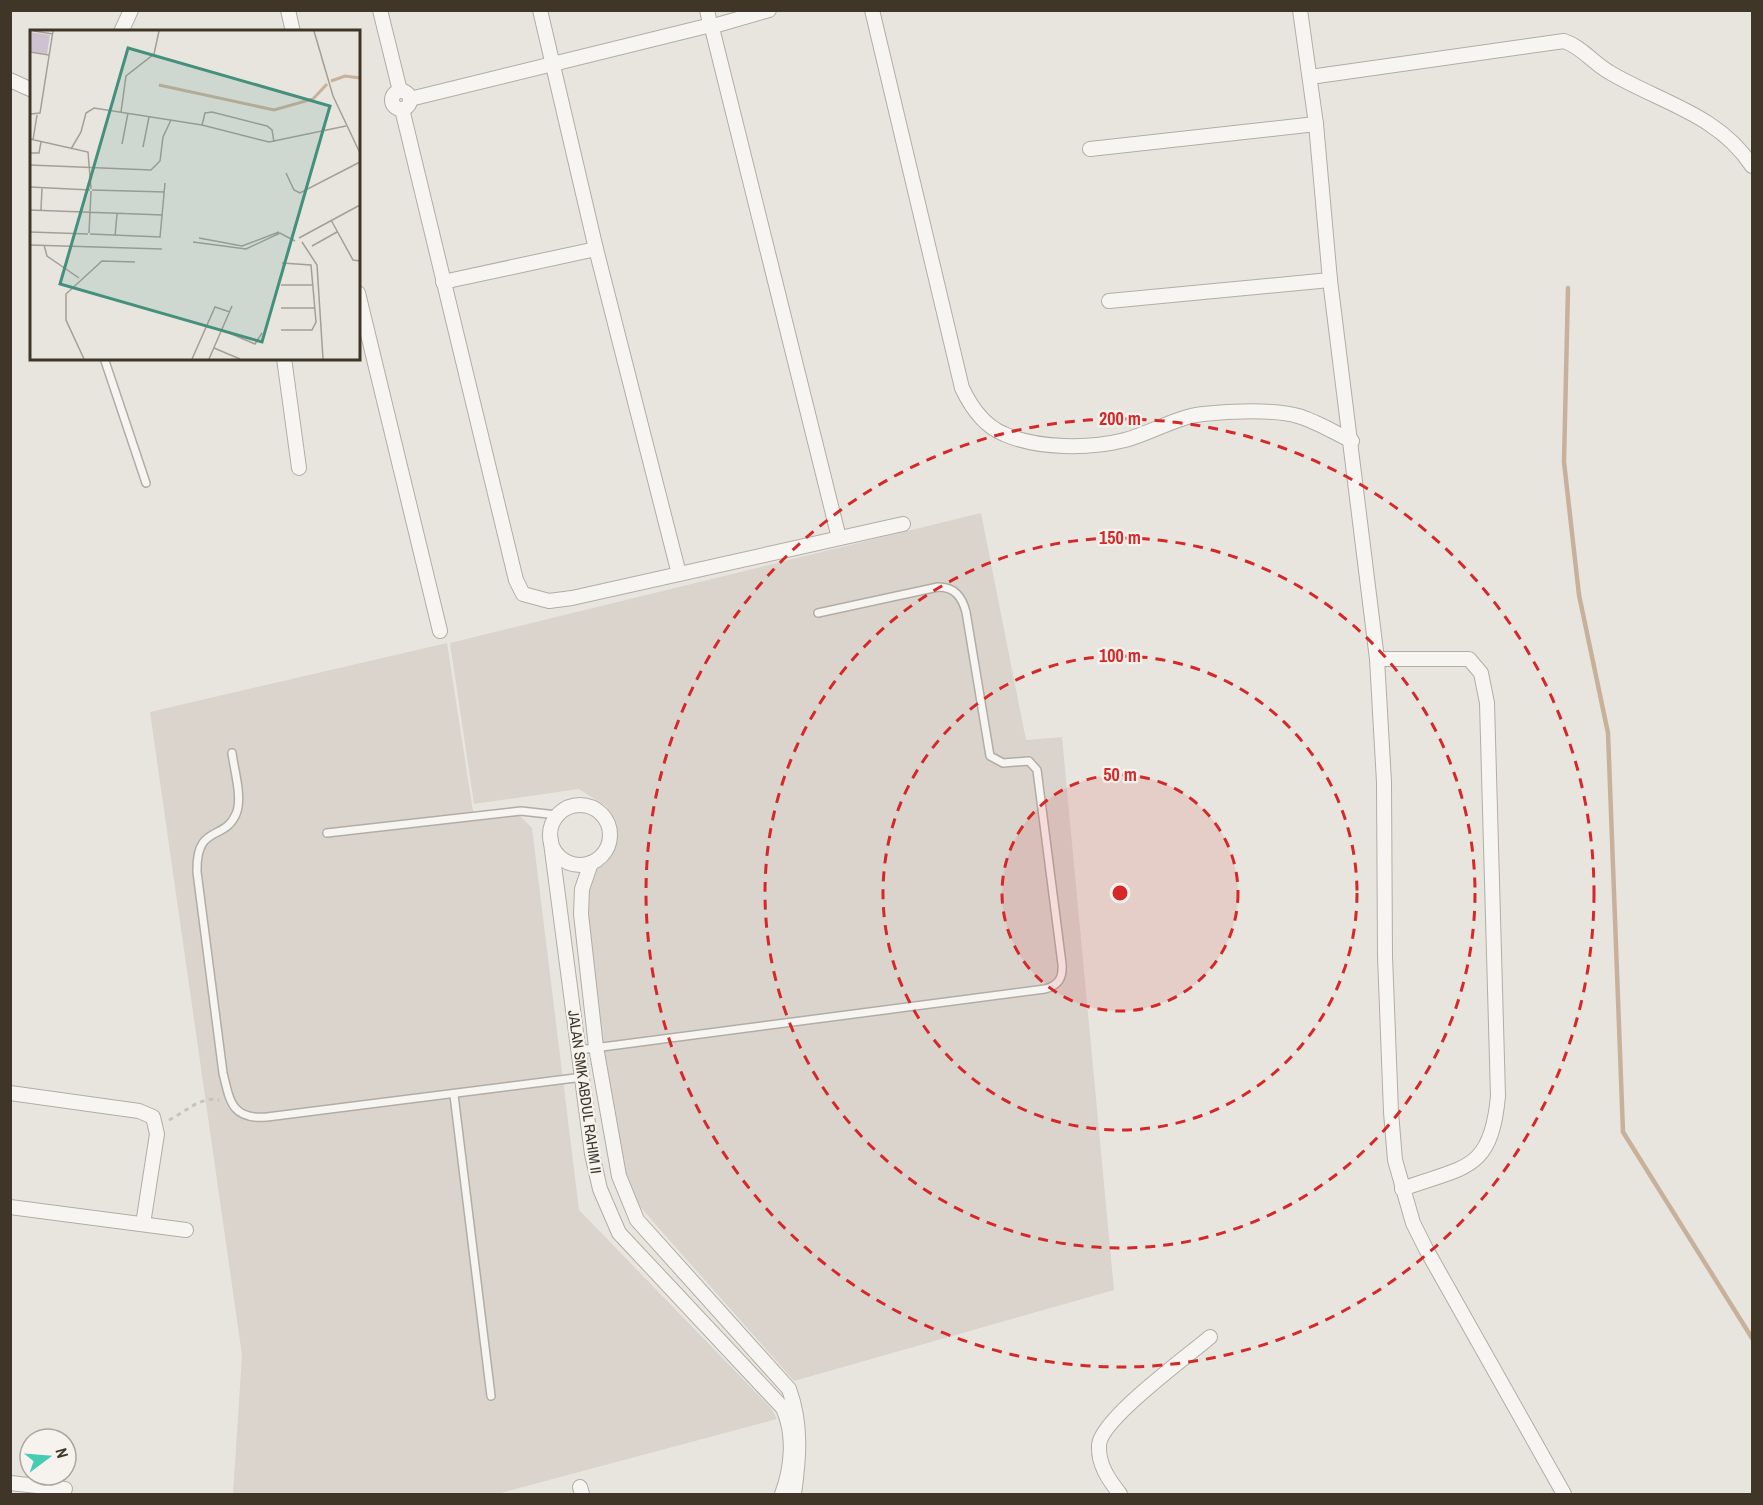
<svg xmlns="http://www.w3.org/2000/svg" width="1763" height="1505" font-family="'Archivo Narrow',sans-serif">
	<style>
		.built { fill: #dad4cd }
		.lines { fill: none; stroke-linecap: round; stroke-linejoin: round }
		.stream { stroke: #c8b19b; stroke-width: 4.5 }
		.lane-casing { stroke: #b2ada4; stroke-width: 10 }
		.street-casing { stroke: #b2ada4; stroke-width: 16 }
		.path { stroke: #c7c3bd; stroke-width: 3; stroke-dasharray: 4.5 4.5; stroke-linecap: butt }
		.lane { stroke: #f7f5f2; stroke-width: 7 }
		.street { stroke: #f7f5f2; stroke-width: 14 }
		.ring { fill: none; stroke: #d62828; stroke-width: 3; stroke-dasharray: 10 8 }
		.labels { text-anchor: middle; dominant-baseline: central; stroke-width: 4.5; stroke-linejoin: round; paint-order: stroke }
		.street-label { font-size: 15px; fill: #3f3628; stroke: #f6f3ef }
		.inset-river { fill: none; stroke: #c8b19b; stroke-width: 3 }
		.inset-road { fill: none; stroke: #a49f96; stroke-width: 1.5 }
		.view { fill: #43907d; fill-opacity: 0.15; stroke: #43907d; stroke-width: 3 }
		.inset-edge { fill: none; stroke: #3f3628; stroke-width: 3 }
		.centre { fill: #d62828; stroke: #f6f3ef; stroke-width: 3 }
		.ring-label { font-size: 18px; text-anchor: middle; font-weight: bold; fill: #d62828; stroke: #f6f3ef; stroke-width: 4.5; stroke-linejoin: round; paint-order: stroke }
	</style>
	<rect width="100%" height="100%" fill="#e8e5df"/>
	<g class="built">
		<path d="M981,513L1026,740L1062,737L1114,1290L794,1381L634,1200L616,1147L582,891L616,842L607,807L579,789L474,804L450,643Z"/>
		<path d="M447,643L474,818L517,813L532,828L579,1210L771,1408L777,1419L497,1494H233L242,1355L150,712Z"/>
	</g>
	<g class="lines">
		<path class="stream" d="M1568,288L1564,462L1579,595L1608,733L1623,1132L1752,1338"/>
		<defs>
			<g id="lane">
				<path d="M104,358L146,483"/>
				<path d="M232,753C234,770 243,798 236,814C224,842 196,823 197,872L223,1073C230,1102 232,1120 267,1117L583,1077"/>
				<path d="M327,833L521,811L557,815"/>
				<path d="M579,1050L1045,989C1059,985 1063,978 1062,964L1037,770L1029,761L1003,763L990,756L966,612C962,597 955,587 938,587L818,613"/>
				<path d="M454,1095L491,1396"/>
			</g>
			<g id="street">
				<path d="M288,10L293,32"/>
				<path d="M380,10L400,91"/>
				<path d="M540,10L596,249L679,574"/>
				<path d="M707,10L709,19"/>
				<path d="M872,10L962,388C971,407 984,426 1004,434C1038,449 1089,449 1125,440C1151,433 1176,417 1203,414C1229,411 1274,409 1298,416C1316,421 1335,433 1352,441"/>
				<path d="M1300,10L1316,124L1330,280L1377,659L1384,782L1385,956L1391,1112L1395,1160L1413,1223L1426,1249L1564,1494"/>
				<path d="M717,25L769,10"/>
				<path d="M121,32L131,10"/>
				<path d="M713,32L839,538"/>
				<path d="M1310,77L1564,41C1582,47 1593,63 1609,72C1659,102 1718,114 1752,166"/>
				<path d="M10,80L32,90"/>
				<circle cx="401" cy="100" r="9"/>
				<path d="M410,99L703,27"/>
				<path d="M402,109L516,580L523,594L549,601L572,598L903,524"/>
				<path d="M1090,149L1316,124"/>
				<path d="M443,282L596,249"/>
				<path d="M358,293L440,631"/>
				<path d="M1109,301L1330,280"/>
				<path d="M284,358L299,468"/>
				<path d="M1377,659H1469L1481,673L1487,703L1498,1096C1491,1172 1465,1166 1402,1189"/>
				<circle cx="580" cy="835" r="30"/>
				<path d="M550,835L592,1154L600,1189L619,1233L783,1408C795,1434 792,1468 782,1494"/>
				<path d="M591,863L582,889L581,914L596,1047L619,1176L637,1220L789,1389C802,1424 799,1459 794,1494"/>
				<path d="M10,1093L139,1111L153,1117L157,1134L143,1224"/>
				<path d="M10,1207L186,1230"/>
				<path d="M10,1483L65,1489"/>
				<path d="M580,1487L582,1494"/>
				<path d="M1120,1494C1109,1480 1098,1465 1099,1445C1101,1419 1188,1356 1210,1337"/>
			</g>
		</defs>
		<use href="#lane" class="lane-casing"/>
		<use href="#street" class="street-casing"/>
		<path class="path" d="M169,1120C186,1112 200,1096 219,1100"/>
		<use href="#lane" class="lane"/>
		<use href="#street" class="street"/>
	</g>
	<circle cx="1120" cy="893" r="118" fill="#d62828" fill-opacity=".12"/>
	<g class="ring">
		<circle cx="1120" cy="893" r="118"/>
		<circle cx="1120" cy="893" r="237"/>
		<circle cx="1120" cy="893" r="355"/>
		<circle cx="1120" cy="893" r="474"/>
	</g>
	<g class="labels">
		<g class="street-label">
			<text transform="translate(585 1092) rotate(82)">JALAN SMK ABDUL RAHIM II</text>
		</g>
	</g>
	<g transform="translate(30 30)">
		<rect width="330" height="330" fill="#e8e5df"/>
		<path d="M0,2L20,5L17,24L0,21Z" fill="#cdc1d2"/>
		<path class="inset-river" d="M301,51L315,46L330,48M129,55L244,80L283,69L297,54"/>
		<path class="inset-road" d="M4,1L23,4M284,1L303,66L330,123M0,22L19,25M91,82L96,46L124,24L129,1M0,84L10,83L23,1M172,95L175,83L182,82L237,96L242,100L244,112M0,109L58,122L61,159M3,110L7,85M92,114L98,83M113,117L119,87M41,119L51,102L56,83L64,78L172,95L239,112L316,96M0,123H9L11,112M0,135L121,140L130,131L133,107L141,90M256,143L264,160L270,163L330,132M0,157L60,160M62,160L135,162M0,180L133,185M11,180L12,158M301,190L323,230L330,231M0,202L58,204M59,203L61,161M60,204L130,207L135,153M85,206L87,184M169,208L212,216L249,202M269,208L330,175M163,212L216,219L250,203L265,211M272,212L287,235L293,329M0,215L132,219M14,215L17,226L49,248M282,216L307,202M251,255H282M251,278H285M192,300L225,314L232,303M251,300H282L286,292L281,235L252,233M184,318L210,329M54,329L36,290V264L72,231L105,232M162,329L185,277L200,282M179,329L202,276"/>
		<path class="view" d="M98,18L300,76L232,312L30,254Z"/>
		<rect width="330" height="330" class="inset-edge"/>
	</g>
	<circle cx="1120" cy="893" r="9" class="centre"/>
	<g class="ring-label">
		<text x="1120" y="425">200 m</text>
		<text x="1120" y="544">150 m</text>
		<text x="1120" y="662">100 m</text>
		<text x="1120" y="781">50 m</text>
	</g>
	<rect width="1763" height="1505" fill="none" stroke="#3f3628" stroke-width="24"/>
	<g transform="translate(48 1457) rotate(74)"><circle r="28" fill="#f6f3ef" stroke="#ada79f" stroke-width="1.5"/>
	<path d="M0-4.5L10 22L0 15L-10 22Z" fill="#45ccb5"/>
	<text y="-9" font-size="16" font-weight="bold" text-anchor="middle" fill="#3f3628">N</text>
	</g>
</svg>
